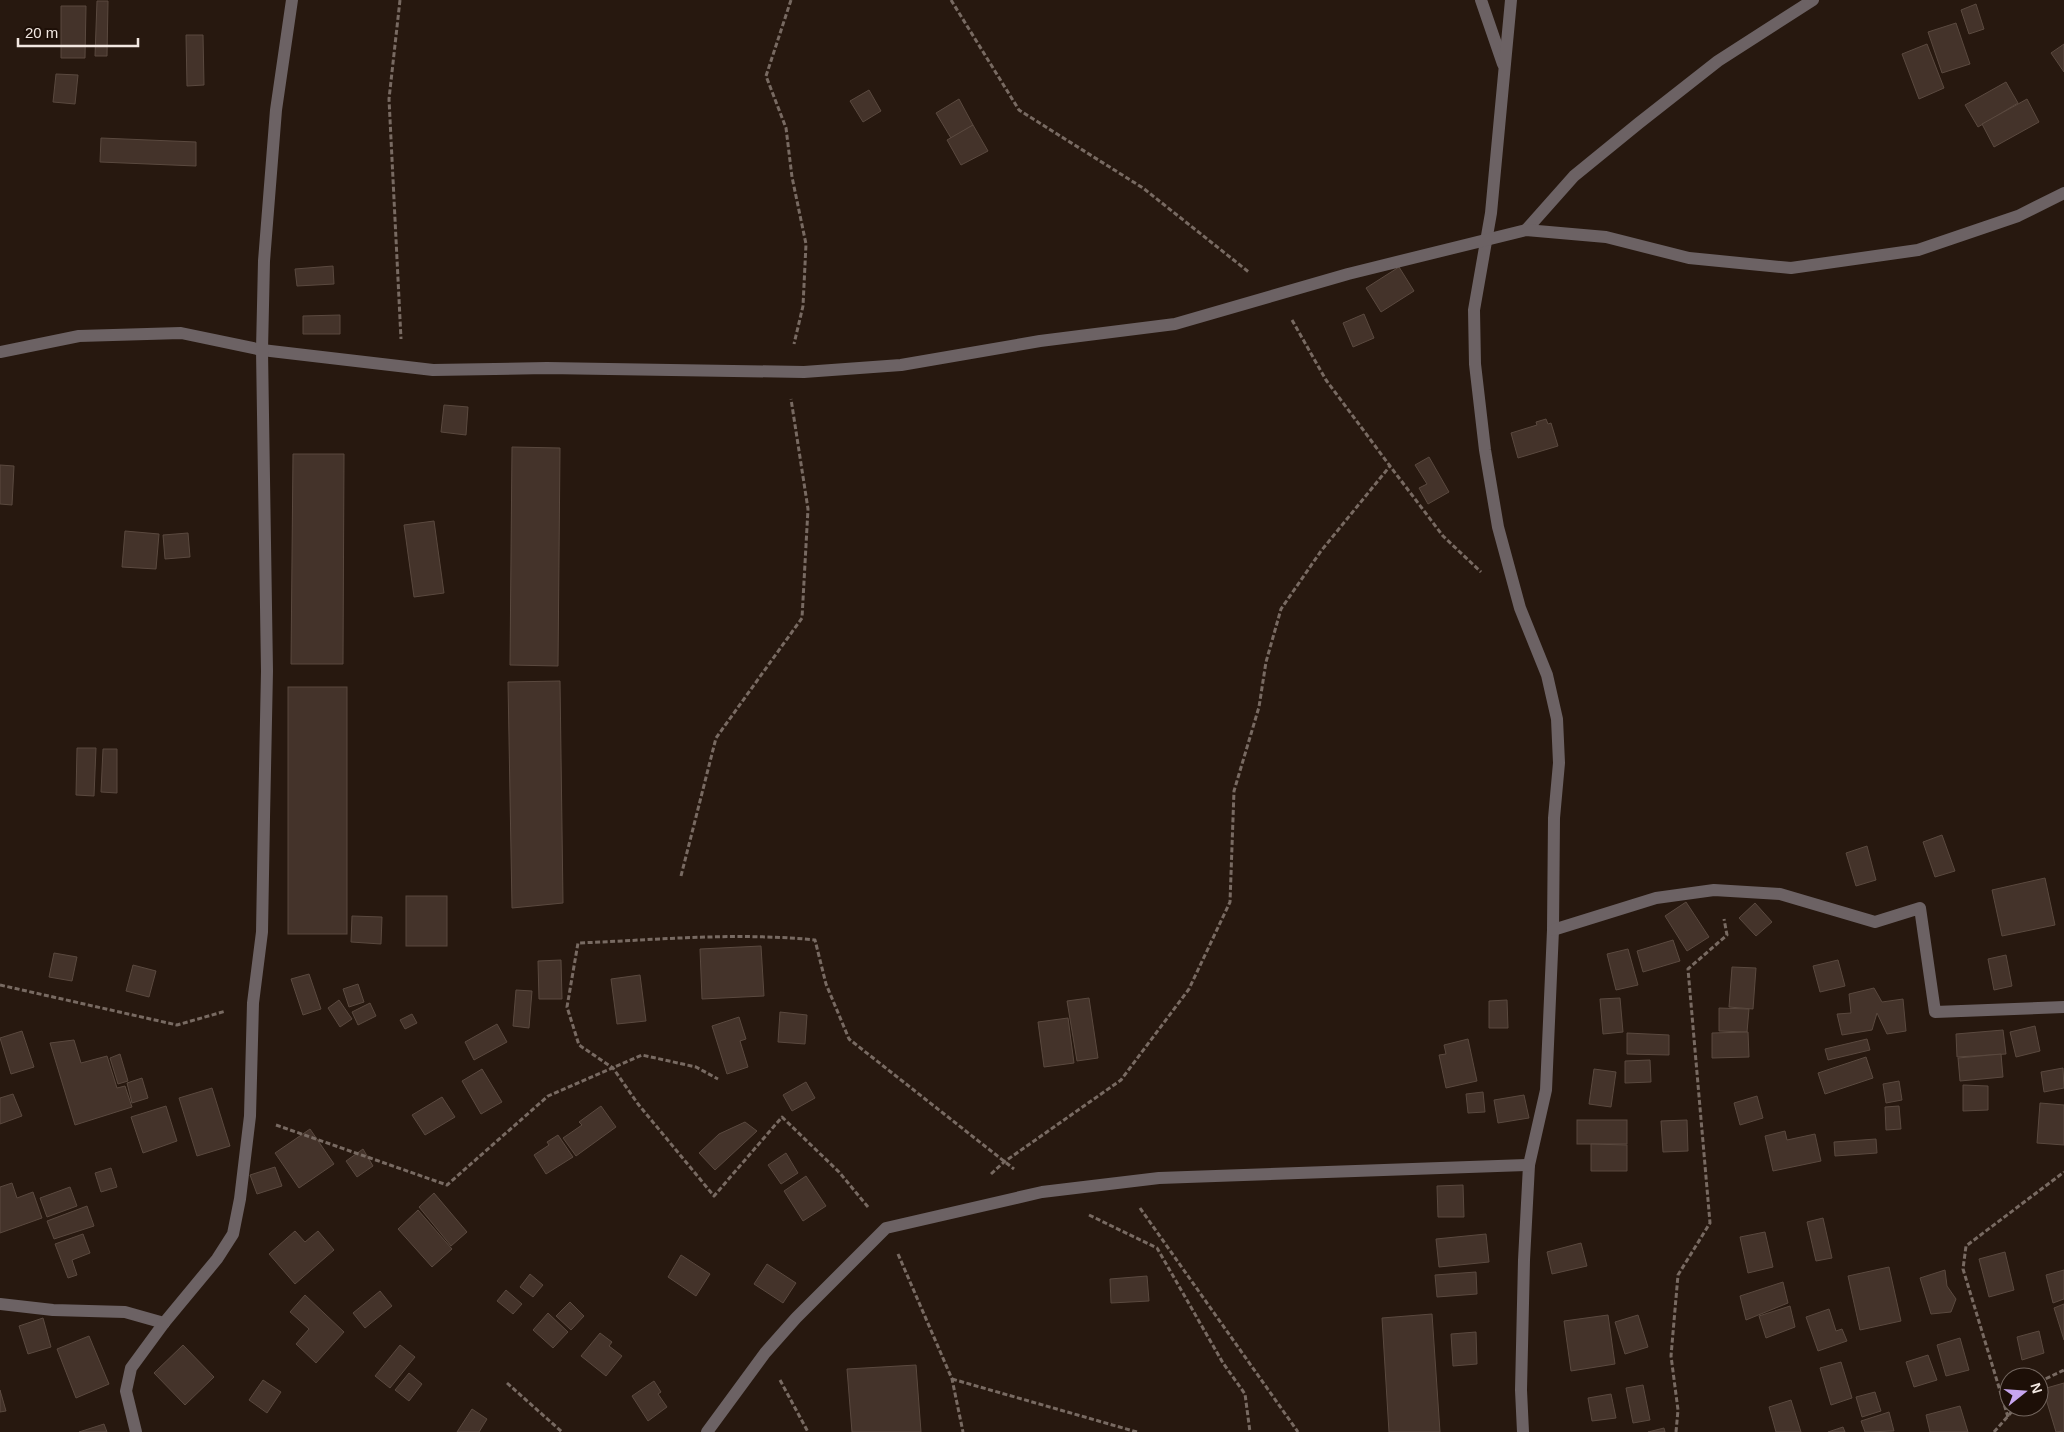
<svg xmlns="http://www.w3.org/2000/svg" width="2064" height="1432" font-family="Arial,sans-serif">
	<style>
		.building { fill: #44332a; stroke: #5a493f }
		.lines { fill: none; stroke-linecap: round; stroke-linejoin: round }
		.path { stroke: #786a62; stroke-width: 3; stroke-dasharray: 5 2.5; stroke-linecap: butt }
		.minor { stroke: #6c6264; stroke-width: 12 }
	</style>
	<rect width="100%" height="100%" fill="#27180f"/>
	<g class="building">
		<path d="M97,1H108L107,56H95Z"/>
		<path d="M1976,4L1984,29L1969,34L1961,10Z"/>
		<path d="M61,6H86L85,58H61Z"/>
		<path d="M1956,23L1970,64L1942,73L1928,32Z"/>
		<path d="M186,35H203L204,85L187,86Z"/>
		<path d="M1927,44L1944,88L1919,99L1902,54Z"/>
		<path d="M2064,44V72L2051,53Z"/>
		<path d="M56,74L78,75L75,104L53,102Z"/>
		<path d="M2006,82L2018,103L1978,127L1965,105Z"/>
		<path d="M869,90L881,111L863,122L850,101Z"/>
		<path d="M959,99L973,125L951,138L936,113Z"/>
		<path d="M2027,99L2039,122L1994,147L1982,124Z"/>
		<path d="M973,125L988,151L961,165L947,140Z"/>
		<path d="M101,138L196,142V166L100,162Z"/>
		<path d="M333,266L334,284L297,286L295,269Z"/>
		<path d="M1399,267L1414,291L1381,312L1366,288Z"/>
		<path d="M1364,314L1374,338L1353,347L1343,323Z"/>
		<path d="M340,315V334H303V316Z"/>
		<path d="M444,405L468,407L466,435L441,432Z"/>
		<path d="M1546,419L1548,424L1551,423L1558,446L1518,458L1511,433L1537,425L1536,422Z"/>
		<path d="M512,447L560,448L558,666L510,665Z"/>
		<path d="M293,454H344L343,664H291Z"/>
		<path d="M1429,457L1449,492L1428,504L1419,488L1427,484L1415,465Z"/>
		<path d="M0,465L14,466L12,505L0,504Z"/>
		<path d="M434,521L444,593L414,597L404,525Z"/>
		<path d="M125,531L159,534L156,569L122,567Z"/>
		<path d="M188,533L190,557L165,559L163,535Z"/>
		<path d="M560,681L563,903L512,908L508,682Z"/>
		<rect x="288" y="687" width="59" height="247"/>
		<path d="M77,748H96L94,796L76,795Z"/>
		<path d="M103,749H117V793L101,792Z"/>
		<path d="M1942,835L1955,871L1935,877L1923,842Z"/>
		<path d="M1867,846L1876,880L1856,886L1846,853Z"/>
		<path d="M2045,878L2055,925L2002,936L1992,890Z"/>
		<rect x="406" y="896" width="41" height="50"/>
		<path d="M1686,902L1709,937L1687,951L1665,916Z"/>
		<path d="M1755,903L1772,922L1756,936L1739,918Z"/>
		<path d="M352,916L382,917L381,944L351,942Z"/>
		<path d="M1673,940L1680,961L1643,972L1637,951Z"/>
		<path d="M761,946L764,996L702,999L700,949Z"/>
		<path d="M1628,949L1638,985L1616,990L1607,954Z"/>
		<path d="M54,953L77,957L72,981L49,977Z"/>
		<path d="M2006,955L2012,986L1994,990L1988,959Z"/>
		<path d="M561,960L562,999H539L538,961Z"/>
		<path d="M1838,960L1845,986L1820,992L1813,966Z"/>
		<path d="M133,965L156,971L149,997L126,991Z"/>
		<path d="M1732,967L1756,968L1753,1009L1729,1007Z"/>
		<path d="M309,974L321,1009L303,1015L291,979Z"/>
		<path d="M640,975L646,1021L617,1024L611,979Z"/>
		<path d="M358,984L364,1002L349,1007L343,989Z"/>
		<path d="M1874,988L1882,1002L1903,999L1906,1031L1887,1034L1877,1013L1872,1030L1842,1035L1837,1014L1851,1013L1849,994Z"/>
		<path d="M516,990L532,991L529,1028L513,1026Z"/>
		<path d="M1089,998L1098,1058L1077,1061L1067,1001Z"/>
		<path d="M1620,998L1623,1032L1603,1034L1600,999Z"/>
		<path d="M339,1000L352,1019L340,1027L328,1008Z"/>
		<path d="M1507,1000L1508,1028H1489V1001Z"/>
		<path d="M370,1003L376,1016L358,1025L352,1012Z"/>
		<path d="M1719,1008L1749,1009L1747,1032L1719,1031Z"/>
		<path d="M780,1012L807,1015L805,1044L778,1042Z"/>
		<path d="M412,1014L417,1023L405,1029L400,1020Z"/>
		<path d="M739,1017L746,1039L740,1041L748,1067L727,1074L712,1026Z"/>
		<path d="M1068,1018L1074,1063L1044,1067L1038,1022Z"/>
		<path d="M497,1024L507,1042L474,1060L465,1042Z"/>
		<path d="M2035,1026L2040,1051L2016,1057L2010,1032Z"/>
		<path d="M2003,1030L2006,1054L1957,1057L1956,1034Z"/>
		<path d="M22,1031L34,1067L11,1074L0,1038Z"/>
		<path d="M1748,1032L1749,1057L1712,1058V1033Z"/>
		<path d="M1627,1033L1669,1035V1055L1627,1054Z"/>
		<path d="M1468,1039L1477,1081L1446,1088L1439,1055L1446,1054L1444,1045Z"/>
		<path d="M1867,1039L1870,1050L1828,1060L1825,1049Z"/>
		<path d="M74,1040L81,1063L107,1056L117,1088L125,1086L132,1107L75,1125L50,1043Z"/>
		<path d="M120,1054L128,1081L118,1084L110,1058Z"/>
		<path d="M2001,1054L2003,1077L1960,1081L1958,1058Z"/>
		<path d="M1866,1057L1873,1078L1825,1094L1818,1073Z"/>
		<path d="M1650,1060L1651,1082L1625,1083V1061Z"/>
		<path d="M2063,1068L2064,1088L2044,1092L2041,1072Z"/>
		<path d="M482,1069L502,1102L481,1114L462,1081Z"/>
		<path d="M1594,1069L1616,1072L1611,1107L1589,1104Z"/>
		<path d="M142,1078L148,1098L132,1103L127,1083Z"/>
		<path d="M1899,1081L1902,1100L1886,1103L1883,1084Z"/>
		<path d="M806,1082L815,1098L792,1111L783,1095Z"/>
		<path d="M1963,1085L1988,1086V1110L1963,1111Z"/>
		<path d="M212,1088L230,1146L197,1156L179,1098Z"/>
		<path d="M1483,1092L1485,1112L1468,1113L1466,1094Z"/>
		<path d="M13,1094L22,1116L0,1124V1098Z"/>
		<path d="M1524,1095L1529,1118L1498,1123L1494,1100Z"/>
		<path d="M1757,1096L1763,1118L1740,1125L1734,1103Z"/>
		<path d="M442,1097L455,1117L425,1135L412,1115Z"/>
		<path d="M2040,1103L2064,1105V1145L2037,1143Z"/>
		<path d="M166,1106L177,1141L143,1153L131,1117Z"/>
		<path d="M601,1106L616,1127L576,1156L563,1138L582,1125L579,1122Z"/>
		<path d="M1899,1106L1901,1129L1886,1130L1885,1107Z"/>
		<rect x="1577" y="1120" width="50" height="24"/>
		<path d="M1687,1120L1688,1151L1663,1152L1661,1121Z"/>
		<path d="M745,1122L757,1131L715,1170L699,1153L719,1134Z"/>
		<path d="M310,1129L334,1164L299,1188L275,1153Z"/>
		<path d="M1785,1131L1787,1140L1815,1134L1821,1161L1773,1171L1765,1136Z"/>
		<path d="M558,1135L573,1157L546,1174L534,1155L549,1145L547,1142Z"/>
		<path d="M1876,1139L1877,1153L1835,1156L1834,1142Z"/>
		<path d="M1591,1144L1627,1145V1171H1591Z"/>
		<path d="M363,1149L373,1166L357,1177L346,1161Z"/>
		<path d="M786,1153L798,1173L781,1184L768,1165Z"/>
		<path d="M275,1167L282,1186L257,1194L250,1175Z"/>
		<path d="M111,1168L117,1187L101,1192L95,1173Z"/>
		<path d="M806,1176L826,1206L803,1221L784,1191Z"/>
		<path d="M12,1183L17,1198L33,1192L42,1218L0,1233V1187Z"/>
		<path d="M1463,1185L1464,1217H1438L1437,1186Z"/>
		<path d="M70,1187L77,1206L47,1217L40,1198Z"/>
		<path d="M434,1193L467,1232L451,1246L419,1207Z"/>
		<path d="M87,1206L94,1226L54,1239L47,1221Z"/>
		<path d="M418,1210L452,1249L432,1267L398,1229Z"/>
		<path d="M1823,1218L1832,1258L1816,1261L1807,1222Z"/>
		<path d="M295,1231L305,1242L318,1231L334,1250L295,1284L269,1254Z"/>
		<path d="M1765,1232L1773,1267L1748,1273L1740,1237Z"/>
		<path d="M83,1234L90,1253L72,1260L77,1275L68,1278L55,1244Z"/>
		<path d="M1486,1234L1489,1262L1439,1267L1436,1239Z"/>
		<path d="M1581,1243L1587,1266L1552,1274L1547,1252Z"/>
		<path d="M2005,1252L2014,1290L1989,1297L1979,1259Z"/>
		<path d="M681,1255L710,1274L696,1296L668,1277Z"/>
		<path d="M767,1264L796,1283L783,1303L754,1284Z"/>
		<path d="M1889,1267L1901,1321L1860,1330L1848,1276Z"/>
		<path d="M1945,1270L1947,1286L1956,1299L1951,1312L1931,1314L1920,1278Z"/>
		<path d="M2064,1270V1299L2053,1303L2046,1275Z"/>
		<path d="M1476,1272L1477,1294L1437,1297L1435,1275Z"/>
		<path d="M530,1274L543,1285L533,1297L520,1287Z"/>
		<path d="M1147,1276L1149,1301L1111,1303L1110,1279Z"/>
		<path d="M1783,1282L1788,1303L1746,1320L1740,1296Z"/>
		<path d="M506,1290L522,1304L513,1314L497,1301Z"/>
		<path d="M380,1291L392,1306L365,1328L353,1313Z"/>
		<path d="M305,1295L344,1332L316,1363L296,1344L309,1329L290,1312Z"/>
		<path d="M570,1302L584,1316L571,1330L556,1316Z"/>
		<path d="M2064,1304V1340L2054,1308Z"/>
		<path d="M1790,1306L1795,1327L1766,1338L1759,1316Z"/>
		<path d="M1829,1309L1836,1331L1842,1329L1847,1341L1818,1351L1806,1317Z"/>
		<path d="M548,1313L568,1332L553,1348L533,1330Z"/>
		<path d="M1432,1314L1440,1432H1389L1382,1318Z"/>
		<path d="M1608,1315L1615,1364L1571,1371L1564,1321Z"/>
		<path d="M1638,1315L1648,1347L1625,1354L1615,1322Z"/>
		<path d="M43,1318L51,1347L28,1354L19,1326Z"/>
		<path d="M2039,1331L2044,1353L2022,1360L2017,1337Z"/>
		<path d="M1476,1332L1477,1364L1453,1366L1451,1334Z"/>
		<path d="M600,1333L612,1342L609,1346L622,1356L606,1376L581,1356Z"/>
		<path d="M89,1336L109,1384L76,1398L57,1349Z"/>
		<path d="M1960,1338L1969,1370L1946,1376L1937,1345Z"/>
		<path d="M183,1345L214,1377L185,1405L154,1373Z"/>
		<path d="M400,1345L415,1357L390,1388L375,1376Z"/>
		<path d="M1928,1355L1937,1380L1914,1387L1906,1362Z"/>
		<path d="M1841,1362L1852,1398L1831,1405L1820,1368Z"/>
		<path d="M916,1365L921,1432H852L847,1369Z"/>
		<path d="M409,1373L422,1384L409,1401L395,1390Z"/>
		<path d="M263,1380L281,1392L267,1413L249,1400Z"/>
		<path d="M654,1381L661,1392L658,1394L667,1407L648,1421L632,1396Z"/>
		<path d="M2064,1383V1431L2056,1432L2043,1389Z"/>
		<path d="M1643,1385L1650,1420L1633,1423L1626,1388Z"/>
		<path d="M0,1390L6,1411L0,1412Z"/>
		<path d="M1875,1392L1881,1411L1862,1417L1856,1397Z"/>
		<path d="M1611,1394L1616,1418L1592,1421L1588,1398Z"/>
		<path d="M1791,1400L1801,1432H1776L1769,1407Z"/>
		<path d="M1960,1406L1968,1432H1930L1926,1415Z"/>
		<path d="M472,1409L487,1419L479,1432H457Z"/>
		<path d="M1889,1412L1894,1431L1865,1432L1861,1421Z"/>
		<path d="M104,1424L107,1432H79Z"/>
		<path d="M1843,1427L1845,1432H1828Z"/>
		<path d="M1664,1428L1665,1432H1648Z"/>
	</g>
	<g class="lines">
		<g class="path">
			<path d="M400,0L389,99L401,339"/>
			<path d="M791,0L766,76L786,128L792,177L806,244L803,306L794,344"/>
			<path d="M951,0L1019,110L1143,188L1250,273"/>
			<path d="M1292,320L1326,380L1390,466L1443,536L1481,572"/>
			<path d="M681,876L716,738L802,618L808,509L791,399"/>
			<path d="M0,985L177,1025L226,1011"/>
			<path d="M276,1125L447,1185L548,1096L642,1055L696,1067L718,1079"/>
			<path d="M991,1174L1004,1162L1121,1080L1189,989L1230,902L1234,791L1259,707L1266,662L1281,609L1321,551L1390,466"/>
			<path d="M868,1207L839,1172L782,1117L714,1196L638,1104L613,1068L579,1045L567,1007L578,943C657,940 735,932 815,940L826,984L849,1039L1014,1169"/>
			<path d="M1140,1208L1298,1432"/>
			<path d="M1089,1215L1157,1248L1223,1363L1245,1394L1250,1432"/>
			<path d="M898,1254L952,1379L963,1432"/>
			<path d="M952,1379L1137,1432"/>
			<path d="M780,1380L808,1432"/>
			<path d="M2039,1382L2064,1370"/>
			<path d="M507,1383L562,1432"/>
			<path d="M2008,1417L1963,1269L1966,1246L2064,1172"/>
			<path d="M1676,1432L1678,1410L1671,1356L1678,1275L1710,1223L1688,969L1727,935L1724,919"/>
			<path d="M1994,1432L2016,1407"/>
		</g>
		<g class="minor">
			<path d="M1481,0L1503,64"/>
			<path d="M1511,0L1491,213L1474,310L1475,364L1485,450L1498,527L1520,608L1547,675L1557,719L1559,763L1554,818L1553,930L1546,1090L1529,1165L1524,1260L1521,1390L1523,1432"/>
			<path d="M1526,230L1574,176L1639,123L1718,61L1813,0"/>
			<path d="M0,352L79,336L181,333L262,350L433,370L547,368L804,372L901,365L1040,341L1175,324L1348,274L1526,230L1606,237L1689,258L1791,268L1918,250L2018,216L2064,193"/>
			<path d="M1553,930L1656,898L1714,890L1780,894L1875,922L1920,908L1935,1012L2064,1007"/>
			<path d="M0,1304L53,1310L125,1312L164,1323"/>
			<path d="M136,1432L126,1391L131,1368L164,1323L217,1259L233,1234L240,1199L250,1116L253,1003L262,932L264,818L267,671L262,350L264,261L276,110L292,0"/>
			<path d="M707,1432L765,1353L796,1318L886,1228L1042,1192L1159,1178L1529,1165"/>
		</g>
	</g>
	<g transform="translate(2024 1392) rotate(73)"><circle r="24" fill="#1d0f07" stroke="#72655e"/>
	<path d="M0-4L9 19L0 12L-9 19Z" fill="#c7a6ef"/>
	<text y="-8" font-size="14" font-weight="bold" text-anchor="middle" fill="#f2e7e1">N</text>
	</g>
	<path d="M18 38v8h120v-8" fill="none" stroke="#f2e7e1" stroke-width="2.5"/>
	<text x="25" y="38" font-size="15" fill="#f2e7e1" stroke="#1d0f07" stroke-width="4" paint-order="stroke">20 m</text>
</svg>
